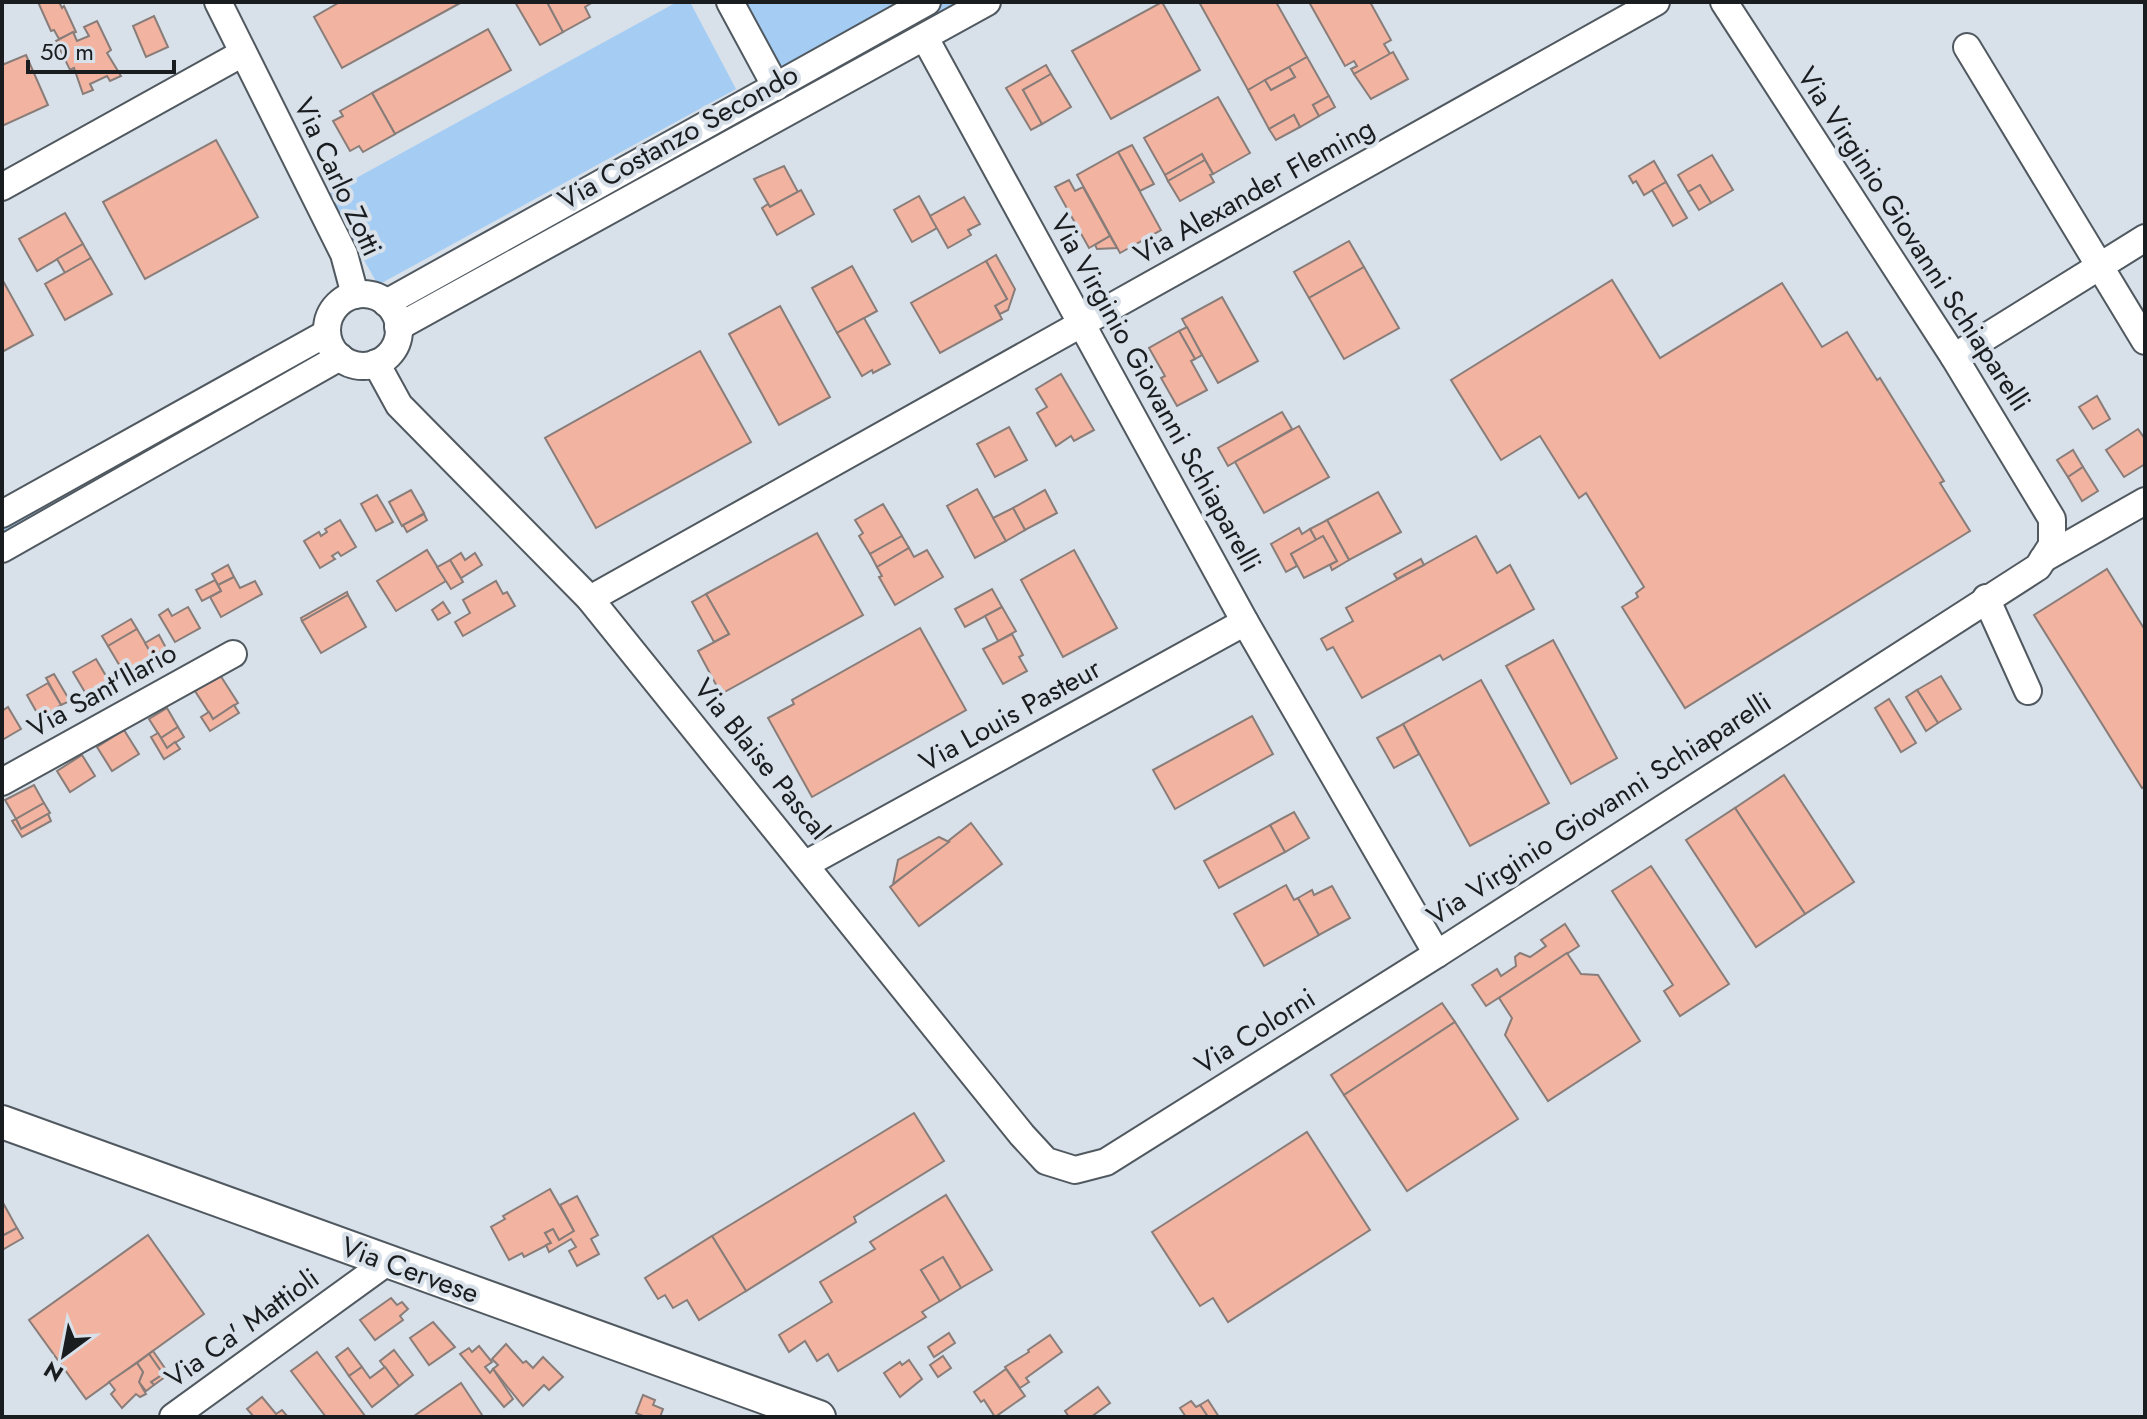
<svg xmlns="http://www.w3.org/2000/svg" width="2147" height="1419" font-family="Jost,sans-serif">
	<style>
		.green { fill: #a5cdf4 }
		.building { fill: #f2b4a1; stroke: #897d7a; stroke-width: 2 }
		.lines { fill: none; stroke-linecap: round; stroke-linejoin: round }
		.minor-casing { stroke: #515960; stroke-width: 30 }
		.major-casing { stroke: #515960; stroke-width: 36 }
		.minor { stroke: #fff; stroke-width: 26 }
		.major { stroke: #fff; stroke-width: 32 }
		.labels { text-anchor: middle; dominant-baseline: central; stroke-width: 8; stroke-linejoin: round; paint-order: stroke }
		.street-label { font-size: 28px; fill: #1a1d20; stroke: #d8e0e9 }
	</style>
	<rect width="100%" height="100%" fill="#d8e0e9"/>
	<g class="green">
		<path d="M677,2H690L736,89L378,285L327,194Z"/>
		<path d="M743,2H900L781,71Z"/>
		<path d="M942,2H964L425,301L420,292Z"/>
		<path d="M292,363L296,373L2,536V524Z"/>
	</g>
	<g class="building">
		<path d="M38,2H59L62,8L64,6L76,32L59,39L54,30L51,31Z"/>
		<path d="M340,2H462L342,68L314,17Z"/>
		<path d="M515,2H547L563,32L540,45Z"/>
		<path d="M547,2H593L585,7L590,17L563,32Z"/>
		<path d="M1162,2L1200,70L1111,119L1072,51Z"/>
		<path d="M1199,2H1276L1307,57L1248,90Z"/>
		<path d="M1309,2H1370L1391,40L1384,44L1390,54L1354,74L1351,69L1357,66L1354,61L1345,66Z"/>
		<path d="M154,16L168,47L146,57L133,26Z"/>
		<path d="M97,21L111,50L107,53L121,76L110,81L107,76L90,84L93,90L83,94L74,68L70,70L56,41L73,32L77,41L89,36L84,27Z"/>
		<path d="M488,29L511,70L395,134L372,93Z"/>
		<path d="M1393,52L1408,79L1371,99L1354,74Z"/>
		<path d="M26,55L48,105L2,126V65Z"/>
		<path d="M1307,57L1329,96L1313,105L1319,116L1300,127L1294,115L1269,129L1248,90L1265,80L1271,90L1295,77L1289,67Z"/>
		<path d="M1046,65L1051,74L1023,90L1042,124L1031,130L1006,88Z"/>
		<path d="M1289,67L1295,77L1271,90L1265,80Z"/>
		<path d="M1051,74L1071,107L1042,124L1023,90Z"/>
		<path d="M372,93L395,134L363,152L359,146L350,151L333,121L343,116L340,111Z"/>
		<path d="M1329,96L1335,107L1319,116L1313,105Z"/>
		<path d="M1218,97L1250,153L1213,174L1202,154L1165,175L1144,138Z"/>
		<path d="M1294,115L1300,127L1276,140L1269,129Z"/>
		<path d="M216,140L258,217L145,279L103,202Z"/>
		<path d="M1132,145L1154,184L1140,191L1118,152Z"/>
		<path d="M1118,152L1161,230L1120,253L1077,175Z"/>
		<path d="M1202,154L1205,160L1168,181L1165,175Z"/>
		<path d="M1712,155L1733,190L1711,203L1700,185L1688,192L1678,175Z"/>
		<path d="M1205,160L1213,174L1210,175L1214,182L1180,201L1168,181Z"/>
		<path d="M1654,161L1666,182L1644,195L1636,181L1633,183L1629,176Z"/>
		<path d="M784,166L798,192L770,207L754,179Z"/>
		<path d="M1069,180L1075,191L1083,187L1110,236L1089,248L1055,187Z"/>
		<path d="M1666,182L1687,218L1673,226L1652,190Z"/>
		<path d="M1700,185L1711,203L1699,210L1688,192Z"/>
		<path d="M801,190L814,214L777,235L762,208L768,204L770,207Z"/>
		<path d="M919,196L937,228L912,242L894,210Z"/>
		<path d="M964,197L980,224L968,230L971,235L948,248L930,216Z"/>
		<path d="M65,213L83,244L37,271L19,239Z"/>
		<path d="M1110,236L1117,248L1097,249L1095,245Z"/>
		<path d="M1349,241L1364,267L1309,298L1294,272Z"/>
		<path d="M83,244L91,258L65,273L57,259Z"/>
		<path d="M996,255L1015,289L1008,310L1000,314L995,306L1007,299L986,261Z"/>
		<path d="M91,258L112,294L65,320L45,284Z"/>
		<path d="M986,261L1007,299L995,306L1002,319L940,353L911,303Z"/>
		<path d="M852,266L877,311L837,333L812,288Z"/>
		<path d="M1364,267L1399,328L1344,359L1309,298Z"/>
		<path d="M2,279L33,335L2,352Z"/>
		<path d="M1612,280L1660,358L1782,283L1822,347L1847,332L1877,380L1880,378L1944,481L1940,483L1970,531L1685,708L1622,607L1638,597L1636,593L1644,587L1586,493L1579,498L1540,436L1501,460L1451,380Z"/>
		<path d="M1222,297L1258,361L1218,383L1182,319Z"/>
		<path d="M780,306L830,397L779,425L729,334Z"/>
		<path d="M864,318L890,364L873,373L872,370L862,376L837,333Z"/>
		<path d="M1187,327L1202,355L1195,359L1179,331Z"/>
		<path d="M1179,331L1195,359L1191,361L1207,390L1177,406L1161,378L1165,376L1149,348Z"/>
		<path d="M700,351L751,442L596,528L545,438Z"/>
		<path d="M1061,374L1094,430L1074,441L1071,436L1056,446L1037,413L1047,407L1036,389Z"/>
		<path d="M2097,396L2110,419L2093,429L2079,407Z"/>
		<path d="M1282,412L1292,429L1228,466L1218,448Z"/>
		<path d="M1299,426L1329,477L1264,513L1235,462Z"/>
		<path d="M1009,427L1027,460L995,477L977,444Z"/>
		<path d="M2138,429L2145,439V464L2124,477L2106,450Z"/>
		<path d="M2073,450L2083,467L2068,477L2057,460Z"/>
		<path d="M2083,467L2098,491L2082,501L2068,477Z"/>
		<path d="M977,489L1006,541L975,558L947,506Z"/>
		<path d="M411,490L424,513L402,526L389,502Z"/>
		<path d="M1045,490L1057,513L1025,530L1013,508Z"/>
		<path d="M1378,492L1401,532L1349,560L1327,520Z"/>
		<path d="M377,495L393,522L376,531L361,504Z"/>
		<path d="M883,504L902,536L870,554L859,536L863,533L855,520Z"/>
		<path d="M1013,508L1025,530L1006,541L993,518Z"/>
		<path d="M424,514L427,520L407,532L403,525Z"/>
		<path d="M340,520L356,547L341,556L338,552L332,556L335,559L320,568L304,541L319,532L321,536L327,532L325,529Z"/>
		<path d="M1327,520L1349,560L1332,570L1330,565L1337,561L1323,536L1316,540L1310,529Z"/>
		<path d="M1299,528L1302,534L1310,529L1316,540L1291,554L1297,566L1286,572L1271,544Z"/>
		<path d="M817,533L863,615L721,694L698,651L729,634L706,594Z"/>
		<path d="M902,536L909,548L877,567L870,554Z"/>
		<path d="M1323,536L1337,561L1304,578L1291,554Z"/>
		<path d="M1476,536L1497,573L1510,565L1534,609L1443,660L1440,655L1362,698L1333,647L1327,650L1321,639L1353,621L1346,608Z"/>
		<path d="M909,548L914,557L927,550L943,577L895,605L879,577L882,576L877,567Z"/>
		<path d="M427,550L446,581L396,611L377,581Z"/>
		<path d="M1074,550L1117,628L1063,657L1021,580Z"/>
		<path d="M461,553L465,560L475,553L482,565L461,578L450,560Z"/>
		<path d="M1421,559L1424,565L1397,579L1394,574Z"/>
		<path d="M450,560L463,582L451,589L437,567Z"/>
		<path d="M228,565L234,577L218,585L212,574Z"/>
		<path d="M2107,569L2145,630V787L2142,788L2034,615Z"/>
		<path d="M234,577L240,588L255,581L262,594L221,617L210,597L221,591L218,585Z"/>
		<path d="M215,580L221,591L202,601L196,590Z"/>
		<path d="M496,581L503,594L507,592L515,606L463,636L455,622L470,613L463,600Z"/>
		<path d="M992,589L1002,607L965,627L955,609Z"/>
		<path d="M347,592L348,595L302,621L301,618Z"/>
		<path d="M706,594L729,634L714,642L692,602Z"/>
		<path d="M348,595L366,627L321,653L302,621Z"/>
		<path d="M443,602L450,613L438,620L432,610Z"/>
		<path d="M188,607L200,628L175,642L159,615L168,609L172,616Z"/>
		<path d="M1002,607L1016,631L998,641L985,616Z"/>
		<path d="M131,619L137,629L108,646L102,636Z"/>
		<path d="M920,628L966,710L812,797L768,718L794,704L792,700Z"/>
		<path d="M137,629L153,656L124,673L108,646Z"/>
		<path d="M1012,634L1023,655L1019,657L1027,671L1003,684L983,649Z"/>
		<path d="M159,635L166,648L153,656L145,643Z"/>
		<path d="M1553,640L1617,758L1571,784L1506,666Z"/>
		<path d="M96,659L109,681L86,694L73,672Z"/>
		<path d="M54,674L70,701L61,705L46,678Z"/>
		<path d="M220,675L238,703L213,719L195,691Z"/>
		<path d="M1941,676L1961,709L1938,723L1917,690Z"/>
		<path d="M1481,680L1549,803L1470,846L1403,724Z"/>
		<path d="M48,683L61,705L40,718L27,695Z"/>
		<path d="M1917,690L1938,723L1926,731L1906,697Z"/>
		<path d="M1889,699L1916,743L1901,752L1875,708Z"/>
		<path d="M234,705L239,713L210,731L201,717L209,712L213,719Z"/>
		<path d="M8,707L21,729L2,740V711Z"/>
		<path d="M167,708L178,727L161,738L149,719Z"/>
		<path d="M1252,716L1273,754L1175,809L1153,770Z"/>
		<path d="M1403,724L1419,754L1394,768L1377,738Z"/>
		<path d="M178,727L184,737L167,748L161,738Z"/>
		<path d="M124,730L139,754L112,771L97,747Z"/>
		<path d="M158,733L167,748L175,742L180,749L164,759L151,737Z"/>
		<path d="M82,755L95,776L70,792L57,771Z"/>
		<path d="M1784,775L1854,882L1805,914L1735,808Z"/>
		<path d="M34,785L44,803L16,819L5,800Z"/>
		<path d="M44,803L50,813L21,829L16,819Z"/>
		<path d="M1735,808L1805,914L1756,947L1686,840Z"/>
		<path d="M1294,812L1309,838L1285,852L1270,825Z"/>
		<path d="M48,814L51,821L22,837L12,821L16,819L21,829Z"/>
		<path d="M971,823L1002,864L919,926L890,887Z"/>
		<path d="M1270,825L1285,852L1219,888L1204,861Z"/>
		<path d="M939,837L949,842L893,884L898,860Z"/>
		<path d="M1651,866L1729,984L1680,1016L1664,991L1673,985L1612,891Z"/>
		<path d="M1286,885L1294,900L1298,898L1319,935L1264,966L1234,914Z"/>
		<path d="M1332,886L1350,918L1319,935L1298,898L1312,890L1314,895Z"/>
		<path d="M1565,924L1579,946L1486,1006L1472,985L1497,969L1501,976L1516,966L1515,957L1520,953L1530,957L1546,946L1541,940Z"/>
		<path d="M1567,953L1581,974L1598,975L1640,1041L1548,1101L1505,1035L1512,1018L1499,998Z"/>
		<path d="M1442,1003L1455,1022L1344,1095L1331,1075Z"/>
		<path d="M1455,1022L1518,1119L1407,1191L1344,1095Z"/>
		<path d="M914,1113L944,1161L854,1217L856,1222L746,1291L712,1236Z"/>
		<path d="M1307,1132L1370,1230L1228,1322L1213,1298L1200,1306L1152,1232Z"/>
		<path d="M550,1189L574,1231L559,1240L553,1229L545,1233L551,1243L524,1257L522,1253L509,1260L491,1227L505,1219L503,1216Z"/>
		<path d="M946,1195L992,1270L961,1288L943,1257L921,1270L940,1301L922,1312L926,1317L838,1371L828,1354L817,1361L805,1341L789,1352L779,1335L832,1302L820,1282L875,1249L870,1242Z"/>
		<path d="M577,1196L598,1235L591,1239L599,1254L577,1266L569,1251L576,1247L571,1239L549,1252L546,1245L551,1243L545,1233L553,1229L559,1240L574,1231L560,1205Z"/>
		<path d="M2,1201L17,1228L2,1236Z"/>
		<path d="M17,1228L23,1238L2,1250V1236Z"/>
		<path d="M148,1235L204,1314L86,1399L29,1320Z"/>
		<path d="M712,1236L746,1291L699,1320L687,1300L673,1308L665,1295L658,1299L645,1278Z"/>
		<path d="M943,1257L961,1288L940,1301L921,1270Z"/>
		<path d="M391,1298L397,1305L402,1302L408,1309L400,1316L403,1320L375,1340L360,1320Z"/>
		<path d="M433,1322L455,1347L429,1365L410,1338Z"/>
		<path d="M949,1333L955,1343L934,1357L928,1347Z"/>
		<path d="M1050,1335L1062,1352L1026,1378L1029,1382L1020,1388L1005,1367L1029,1352L1028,1350Z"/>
		<path d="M506,1344L523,1363L526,1361L533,1368L543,1357L563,1377L549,1390L544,1385L523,1406L493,1369L498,1365L492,1359Z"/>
		<path d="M479,1346L492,1362L485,1367L490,1373L493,1369L513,1399L504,1407L460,1354L469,1348L472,1352Z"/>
		<path d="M348,1348L362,1367L349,1376L336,1357Z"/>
		<path d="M394,1350L413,1375L399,1386L380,1361Z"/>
		<path d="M153,1351L169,1374L154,1385L151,1382L163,1374L149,1354Z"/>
		<path d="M317,1352L365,1416L364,1417H326L291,1371Z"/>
		<path d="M149,1354L163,1374L151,1382L154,1385L146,1391L139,1382L143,1372L137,1363Z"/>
		<path d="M943,1356L951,1368L938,1377L930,1365Z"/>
		<path d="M909,1360L922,1379L900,1397L884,1373L900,1362L902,1365Z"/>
		<path d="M137,1363L143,1372L139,1382L146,1394L140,1397L136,1394L122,1408L111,1394L115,1390L109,1382Z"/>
		<path d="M362,1367L370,1378L385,1367L399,1386L372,1407L349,1376Z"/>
		<path d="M1006,1369L1025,1396L995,1417L984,1400L981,1402L974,1392Z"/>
		<path d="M461,1383L482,1415L479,1417L414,1416Z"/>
		<path d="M1098,1387L1110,1403L1091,1417H1069L1065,1411Z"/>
		<path d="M643,1395L655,1400L653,1405L663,1409L660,1417H645L636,1413Z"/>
		<path d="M262,1397L276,1414L282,1410L288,1417H254L247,1409Z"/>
		<path d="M1208,1400L1219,1417H1208L1200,1405Z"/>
		<path d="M1191,1401L1196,1407L1200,1405L1208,1417H1186L1180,1408Z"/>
	</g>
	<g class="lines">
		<defs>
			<g id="minor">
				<path d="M218,2L344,254L355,295"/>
				<path d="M730,2L776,87"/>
				<path d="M925,38L1245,622L1437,954L2038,567L2052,545V519L1954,357L1724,2"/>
				<path d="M1967,47L2145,341"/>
				<path d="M2,187L243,53"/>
				<circle cx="363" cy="330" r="36"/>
				<path d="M386,303L927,2"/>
				<path d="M398,327L987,2"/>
				<path d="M1954,357L2145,238"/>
				<path d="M376,363L399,405L590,599L1022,1135L1046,1161L1075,1170L1106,1162L1437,954"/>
				<path d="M2,514L327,333"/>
				<path d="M2,549L340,357"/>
				<path d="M2043,559L2145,501"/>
				<path d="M1986,598L2028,691"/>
				<path d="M590,599L1656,2"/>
				<path d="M2,782L233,654"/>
				<path d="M806,864L1245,622"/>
				<path d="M173,1417L387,1262"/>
			</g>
			<path id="major" d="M2,1122L819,1417"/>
		</defs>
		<use href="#minor" class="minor-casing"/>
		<use href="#major" class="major-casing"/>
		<use href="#minor" class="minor"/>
		<use href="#major" class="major"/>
	</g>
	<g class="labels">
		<g class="street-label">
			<text transform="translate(678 137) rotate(-29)">Via Costanzo Secondo</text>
			<text transform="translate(338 177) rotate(65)">Via Carlo Zotti</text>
			<text transform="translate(1254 191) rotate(-29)">Via Alexander Fleming</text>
			<text transform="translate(1914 239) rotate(57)">Via Virginio Giovanni Schiaparelli</text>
			<text transform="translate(1156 393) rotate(61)">Via Virginio Giovanni Schiaparelli</text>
			<text transform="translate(102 690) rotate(-29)">Via Sant'Ilario</text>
			<text transform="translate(1010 715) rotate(-29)">Via Louis Pasteur</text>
			<text transform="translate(762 759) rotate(51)">Via Blaise Pascal</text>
			<text transform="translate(1599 809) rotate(-33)">Via Virginio Giovanni Schiaparelli</text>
			<text transform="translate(1255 1031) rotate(-32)">Via Colorni</text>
			<text transform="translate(410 1270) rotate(20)">Via Cervese</text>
			<text transform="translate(242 1328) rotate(-36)">Via Ca' Mattioli</text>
		</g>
	</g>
	<rect width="2147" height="1419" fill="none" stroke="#1a1d20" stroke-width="8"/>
	<g transform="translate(64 1355) rotate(212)" stroke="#d8e0e9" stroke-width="6" paint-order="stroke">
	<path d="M0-6L14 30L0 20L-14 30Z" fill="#1a1d20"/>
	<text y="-12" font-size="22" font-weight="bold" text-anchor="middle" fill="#1a1d20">N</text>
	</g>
	<path d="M28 60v12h146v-12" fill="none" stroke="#1a1d20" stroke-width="4"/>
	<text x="40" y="60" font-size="24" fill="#1a1d20" stroke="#d8e0e9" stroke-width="6" paint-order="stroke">50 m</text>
</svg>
